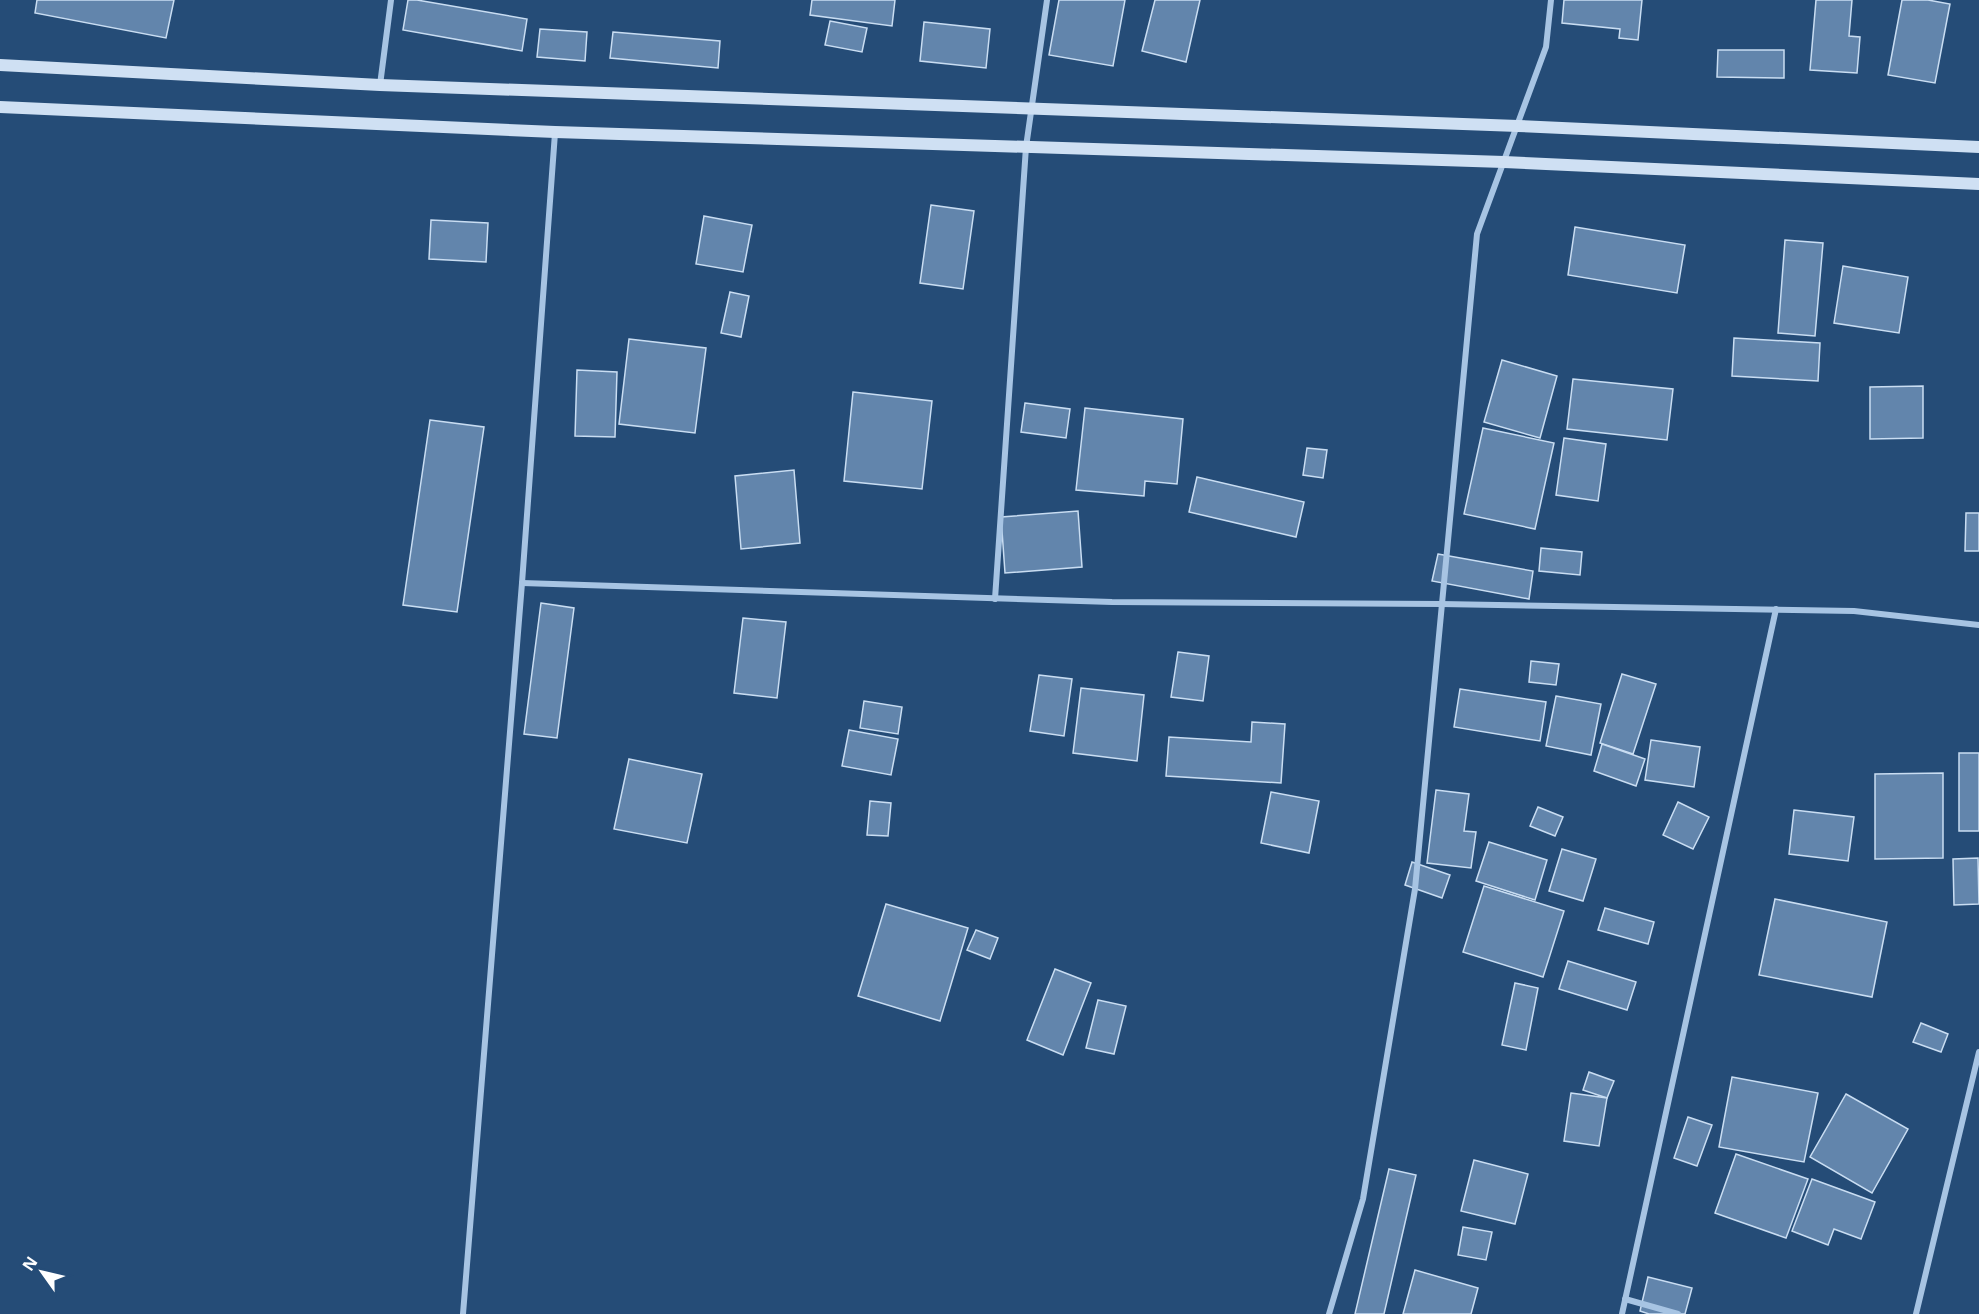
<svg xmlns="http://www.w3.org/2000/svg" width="1979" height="1314" font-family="'Noto Sans',sans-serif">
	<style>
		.building { fill: #6285ac; stroke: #c9ddf2; stroke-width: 1.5 }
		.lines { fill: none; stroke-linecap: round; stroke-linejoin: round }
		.street { stroke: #a7c4e3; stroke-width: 6 }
		.secondary { stroke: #cfe0f3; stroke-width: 12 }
	</style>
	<rect width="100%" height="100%" fill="#254c77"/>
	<g class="building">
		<path d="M37,0H174L166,38L35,13Z"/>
		<path d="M408,0H417L527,19L522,51L403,30Z"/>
		<path d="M812,0H895L892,26L810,15Z"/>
		<path d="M1059,0H1125L1113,66L1049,55Z"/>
		<path d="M1155,0H1200L1186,62L1142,51Z"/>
		<path d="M1564,0H1642L1638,40L1619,38L1620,29L1562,23Z"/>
		<path d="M1816,0H1852L1849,36L1860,37L1857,73L1810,70Z"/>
		<path d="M1902,0H1928L1950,4L1935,83L1888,75Z"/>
		<path d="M830,21L867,28L862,52L825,45Z"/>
		<path d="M924,22L990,29L986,68L920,61Z"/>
		<path d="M540,29L587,32L585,61L537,57Z"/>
		<path d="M613,32L720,41L718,68L610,58Z"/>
		<path d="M1718,50H1784V78L1717,77Z"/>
		<path d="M931,205L974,211L963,289L920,283Z"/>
		<path d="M704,216L752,225L743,272L696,264Z"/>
		<path d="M431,220L488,223L486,262L429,259Z"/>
		<path d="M1575,227L1685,245L1677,293L1568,275Z"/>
		<path d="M1785,240L1823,243L1815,336L1778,333Z"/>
		<path d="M1843,266L1908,277L1899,333L1834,323Z"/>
		<path d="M730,292L749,296L741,337L721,333Z"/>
		<path d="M1734,338L1820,343L1818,381L1732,376Z"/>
		<path d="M629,339L706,348L695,433L619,424Z"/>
		<path d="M1502,360L1557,376L1540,438L1484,422Z"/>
		<path d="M577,370L617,372L615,437L575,436Z"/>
		<path d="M1573,379L1673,389L1667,440L1567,429Z"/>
		<path d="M1923,386V438L1870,439V387Z"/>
		<path d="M853,392L932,401L922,489L844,481Z"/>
		<path d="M1025,403L1070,409L1066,438L1021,432Z"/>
		<path d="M1085,408L1183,419L1177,484L1145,481L1144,496L1076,490Z"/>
		<path d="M430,420L484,427L457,612L403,605Z"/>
		<path d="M1483,428L1554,443L1535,529L1464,514Z"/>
		<path d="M1564,438L1606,444L1598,501L1556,495Z"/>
		<path d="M1307,448L1327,450L1323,478L1303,475Z"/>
		<path d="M794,470L800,543L741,549L735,476Z"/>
		<path d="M1197,477L1304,502L1296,537L1189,512Z"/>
		<path d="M1078,511L1082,567L1005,573L1001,517Z"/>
		<path d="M1966,513H1979V551H1965Z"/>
		<path d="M1541,548L1582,552L1580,575L1539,571Z"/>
		<path d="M1438,554L1533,571L1529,599L1432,581Z"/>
		<path d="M541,603L574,608L557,738L524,734Z"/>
		<path d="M743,618L786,622L777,698L734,693Z"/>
		<path d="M1178,652L1209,656L1203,701L1171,697Z"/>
		<path d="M1531,661L1559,664L1556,685L1529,682Z"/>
		<path d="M1622,674L1656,684L1633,754L1600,743Z"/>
		<path d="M1039,675L1072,679L1064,736L1030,731Z"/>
		<path d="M1081,688L1144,695L1137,761L1073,753Z"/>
		<path d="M1460,689L1546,702L1540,741L1454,727Z"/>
		<path d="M1556,696L1601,704L1591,755L1546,746Z"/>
		<path d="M864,701L902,707L898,734L860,728Z"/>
		<path d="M1252,722L1285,724L1281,783L1166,776L1169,737L1251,742Z"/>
		<path d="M849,730L898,739L891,775L842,766Z"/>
		<path d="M1651,740L1700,747L1694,787L1645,780Z"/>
		<path d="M1602,744L1645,759L1636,786L1594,771Z"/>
		<rect x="1959" y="753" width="20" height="78"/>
		<path d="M629,759L702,774L687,843L614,829Z"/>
		<path d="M1943,773V858L1875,859V774Z"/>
		<path d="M1436,790L1469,794L1464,831L1476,832L1471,868L1427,863Z"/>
		<path d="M1271,792L1319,801L1309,853L1261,843Z"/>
		<path d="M870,801L891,803L888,836L867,835Z"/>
		<path d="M1678,802L1709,817L1693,849L1663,835Z"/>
		<path d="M1538,807L1563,817L1555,836L1530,826Z"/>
		<path d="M1794,810L1854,817L1848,861L1789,854Z"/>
		<path d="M1489,842L1547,860L1535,900L1476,881Z"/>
		<path d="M1562,849L1596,859L1583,901L1549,891Z"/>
		<path d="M1978,858L1979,904L1954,905L1953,859Z"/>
		<path d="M1412,862L1450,875L1442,898L1405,885Z"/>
		<path d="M1484,886L1564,911L1543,977L1463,952Z"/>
		<path d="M1775,899L1887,922L1872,997L1759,975Z"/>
		<path d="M886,904L968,928L940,1021L858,996Z"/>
		<path d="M1605,908L1654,922L1648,944L1598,930Z"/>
		<path d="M976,930L998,938L990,959L967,950Z"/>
		<path d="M1568,961L1636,982L1627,1010L1559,989Z"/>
		<path d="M1055,969L1091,983L1063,1055L1027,1040Z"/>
		<path d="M1515,983L1538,988L1526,1050L1502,1045Z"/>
		<path d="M1098,1000L1126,1006L1114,1054L1086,1048Z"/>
		<path d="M1921,1023L1948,1034L1941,1052L1913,1042Z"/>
		<path d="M1589,1072L1614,1081L1607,1098L1583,1090Z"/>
		<path d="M1732,1077L1818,1093L1804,1162L1719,1147Z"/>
		<path d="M1571,1093L1607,1098L1599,1146L1564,1141Z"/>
		<path d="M1846,1094L1908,1129L1872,1193L1810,1157Z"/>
		<path d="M1688,1117L1712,1125L1697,1166L1674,1158Z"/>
		<path d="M1736,1154L1808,1179L1786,1238L1715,1213Z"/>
		<path d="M1474,1160L1528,1174L1515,1224L1461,1211Z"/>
		<path d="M1389,1169L1416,1175L1384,1314H1355Z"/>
		<path d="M1812,1179L1875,1202L1861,1239L1834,1229L1828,1245L1792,1231Z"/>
		<path d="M1463,1227L1492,1232L1486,1260L1458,1255Z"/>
		<path d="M1415,1270L1478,1288L1471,1314H1403Z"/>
		<path d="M1648,1277L1692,1288L1685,1314H1649L1640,1311Z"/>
	</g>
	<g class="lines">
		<g class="street">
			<path d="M380,85L391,0"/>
			<path d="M522,583L1112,602L1441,604L1854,611L1979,625"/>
			<path d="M995,599L1026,147L1047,0"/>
			<path d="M1625,1299L1678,1314"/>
			<path d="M463,1314L522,583L555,133"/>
			<path d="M1329,1314L1363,1199L1415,889L1477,234L1546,47L1551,0"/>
			<path d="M1622,1314L1776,609"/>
			<path d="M1916,1314L1979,1052"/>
		</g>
		<g class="secondary">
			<path d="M0,65L380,85L1518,126L1979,147"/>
			<path d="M0,107L555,132L1504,162L1979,184"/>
		</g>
	</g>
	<g transform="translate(42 1272) rotate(304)" stroke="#254c77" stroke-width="4.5" paint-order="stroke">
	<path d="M0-4.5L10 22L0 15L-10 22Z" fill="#ffffff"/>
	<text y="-9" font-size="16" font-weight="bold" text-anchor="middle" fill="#ffffff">N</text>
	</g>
</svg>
